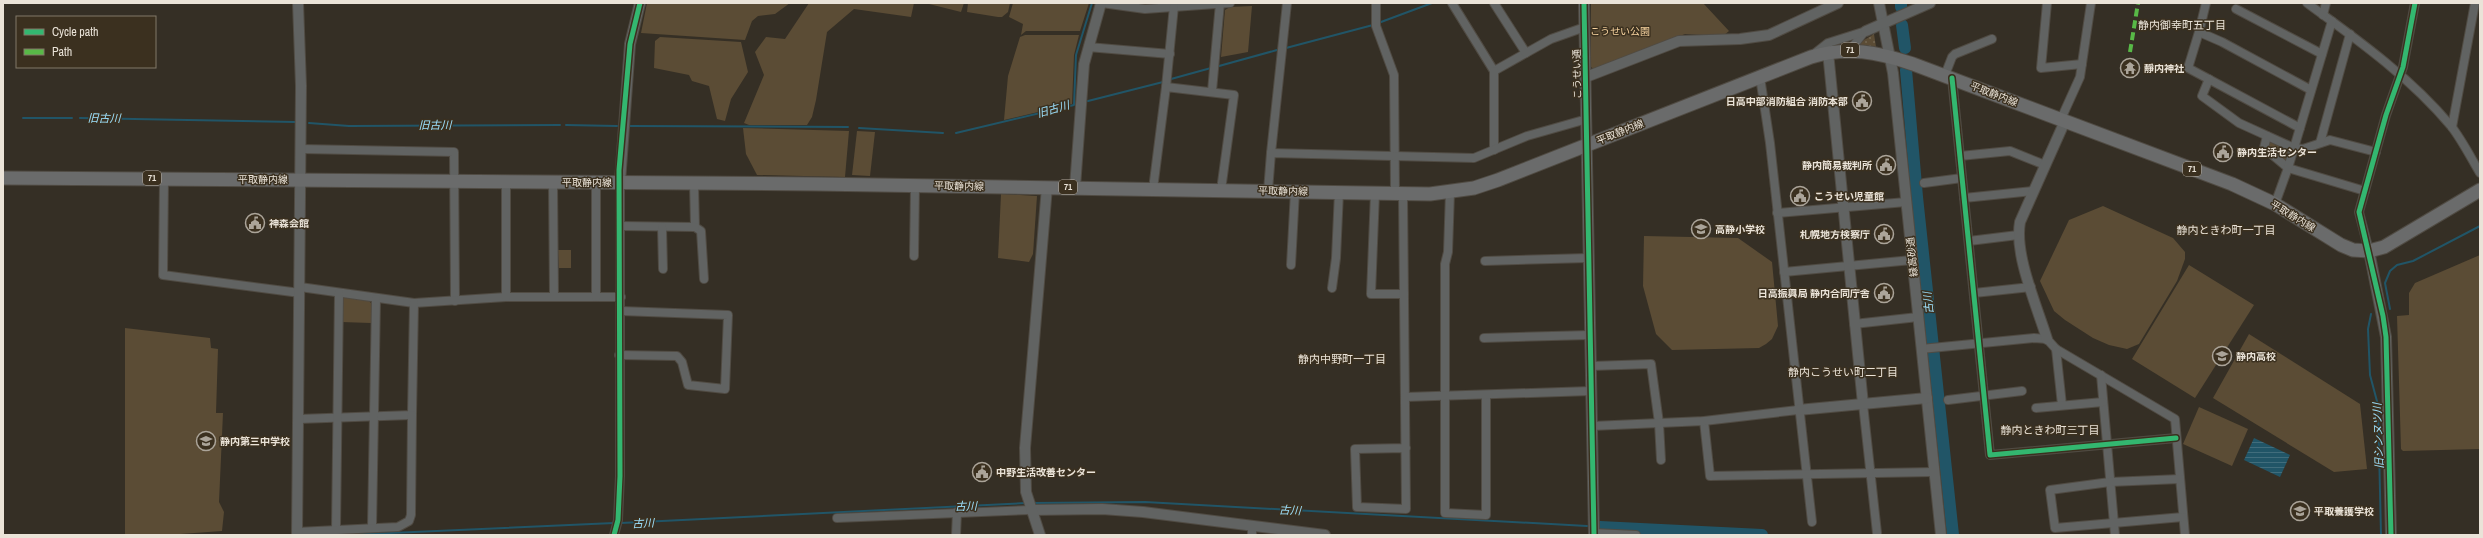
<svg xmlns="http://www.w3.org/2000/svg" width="2483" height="538" font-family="'Archivo Narrow','Noto Sans JP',sans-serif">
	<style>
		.green { fill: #5b4c35 }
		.garden { fill: url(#garden-dots) }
		.water { fill: url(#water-rules) }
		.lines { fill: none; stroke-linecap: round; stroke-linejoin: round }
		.stream { stroke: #215567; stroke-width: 2 }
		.river { stroke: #215567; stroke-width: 12 }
		.minor-casing { stroke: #504b43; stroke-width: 10 }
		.tertiary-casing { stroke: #504b43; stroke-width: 12 }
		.primary-casing { stroke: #504b43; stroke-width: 15 }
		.minor { stroke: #616362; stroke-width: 8 }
		.tertiary { stroke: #616362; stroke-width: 10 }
		.primary { stroke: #6a6b6b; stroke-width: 13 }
		.quiet { stroke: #58b947; stroke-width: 4; stroke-dasharray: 8 4; stroke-linecap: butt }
		.cycleway-casing { stroke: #3b301f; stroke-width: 8 }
		.cycleway { stroke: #33b770; stroke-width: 5 }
		.labels { text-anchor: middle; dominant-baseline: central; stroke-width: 3; stroke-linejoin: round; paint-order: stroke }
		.shield { fill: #3b301f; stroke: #b6ada0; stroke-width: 1 }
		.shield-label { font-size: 9px; font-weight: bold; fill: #eae3d8 }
		.park-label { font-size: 10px; fill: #f9d5a1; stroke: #3b301f }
		.poi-label { font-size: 10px; font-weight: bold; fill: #eae3d8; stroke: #3b301f; text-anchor: start }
		.street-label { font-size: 10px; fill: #eae3d8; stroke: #3b301f }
		.neighbourhood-label { font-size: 11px; fill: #eae3d8; stroke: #3b301f }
		.water-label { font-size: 11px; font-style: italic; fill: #9ce0fd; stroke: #3b301f }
	</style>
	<defs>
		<pattern id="garden-dots" width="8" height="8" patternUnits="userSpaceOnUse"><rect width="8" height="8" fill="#5b4c35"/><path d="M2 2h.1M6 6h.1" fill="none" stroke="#736652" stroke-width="1.8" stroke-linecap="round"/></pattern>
		<pattern id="water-rules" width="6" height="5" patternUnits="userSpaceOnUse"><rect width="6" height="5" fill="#215567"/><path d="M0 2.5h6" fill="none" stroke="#416d7c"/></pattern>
	</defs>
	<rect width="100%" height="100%" fill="#352f25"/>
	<g class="green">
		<path d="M647,3H790L775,14L758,16L752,21L745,40L641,33Z"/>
		<path d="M809,3H914L911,17L854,9L827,32L816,100L812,117L807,125H749L744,123L764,75L755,52L766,37L785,39Z"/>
		<path d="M925,3H964L961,12Z"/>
		<path d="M968,3H1010L1008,12L1002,17H998L967,12Z"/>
		<path d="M1013,3H1089L1080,31H1026L1021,35L1023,24L1009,17Z"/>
		<path d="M1591,3H1703L1729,31L1723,36L1685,34L1595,70L1591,67Z"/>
		<path d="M1252,6L1248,52L1221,57L1225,10L1230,7Z"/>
		<path d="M1025,35H1079L1074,55L1072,104L1004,120L1008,76L1020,37Z"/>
		<path d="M660,37L741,42L748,72L731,99L725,121L717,119L709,86L692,81L689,75L654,68L655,41Z"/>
		<path d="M743,128L849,131L845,177L757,175L746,154Z"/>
		<path d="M857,131L875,132L870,176L852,175Z"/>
		<path d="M2272,141L2290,153L2287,160L2285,161L2267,150L2269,142Z"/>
		<path d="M1001,194L1037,196L1033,254L1029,262L998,258Z"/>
		<path d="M2103,206L2173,238L2185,252V259L2177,281L2139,344L2127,349L2109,345L2093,338L2065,320L2054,311L2040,281L2069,220Z"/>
		<path d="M1644,236L1738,238L1772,262L1778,326L1772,339L1766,344L1759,348L1672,350L1656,334L1643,286Z"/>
		<path d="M558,250H571V268H559Z"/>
		<path d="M2480,255V449L2403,451L2401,449L2397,316L2409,315V293L2415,283Z"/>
		<path d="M2189,265L2254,305L2195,398L2132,359Z"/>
		<path d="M344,297L369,301L372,304L371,323L341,322V299Z"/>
		<path d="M125,328L210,338L211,348L218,349L216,413H223L219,502L224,512L222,531L167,535H125Z"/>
		<path d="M2249,334L2360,404L2367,469L2334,472L2213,398Z"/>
		<path d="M2199,407L2248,429L2232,466L2183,444Z"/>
	</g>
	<path class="garden" d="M1874,34L1876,47L1856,45Z"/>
	<path class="water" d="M2254,438L2290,455L2280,477L2244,460Z"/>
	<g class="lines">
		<g class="stream">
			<path d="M1131,3H1154"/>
			<path d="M1381,22L1432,3"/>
			<path d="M1286,48L1373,25"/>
			<path d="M1219,66L1277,50"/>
			<path d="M1171,79L1211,68"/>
			<path d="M1088,101L1163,82"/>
			<path d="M23,118H72"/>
			<path d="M80,118L296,122"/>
			<path d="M309,123L349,126L560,125"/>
			<path d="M566,125L617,126"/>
			<path d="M630,126L848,127"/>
			<path d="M859,128L943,133"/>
			<path d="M956,133L1074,105L1076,55L1092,3"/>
			<path d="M2390,309L2385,283L2390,271L2397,265L2413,261L2480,226"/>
			<path d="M2371,314L2368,329L2370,375L2378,405L2381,535"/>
			<path d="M1032,503L1145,502L1587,526"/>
			<path d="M621,523L1026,503"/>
			<path d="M346,535L614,523"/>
		</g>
		<g class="river">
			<path d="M1901,3V7"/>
			<path d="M1902,25L1905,48"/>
			<path d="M1906,70L1917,197L1953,535"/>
			<path d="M1600,527L1762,535"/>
		</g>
		<defs>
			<g id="minor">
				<path d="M1102,3L1145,9L1230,3"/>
				<path d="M1376,3V26L1394,75L1395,193"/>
				<path d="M1452,3L1494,71L1526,53"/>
				<path d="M1494,3L1526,53L1551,39L1585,27"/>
				<path d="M2047,3L2041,68L2082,64"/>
				<path d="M2206,3L2199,32L2222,42L2311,90"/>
				<path d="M2307,3C2358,40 2410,77 2451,126C2462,140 2471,158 2480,173"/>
				<path d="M2236,9L2322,54"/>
				<path d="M2323,15L2326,3"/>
				<path d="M2199,32L2188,68L2300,128"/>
				<path d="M1088,47L1170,54"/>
				<path d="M1850,50L1865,31"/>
				<path d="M1814,54L1828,43L1866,31"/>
				<path d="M1945,75L1952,57L1955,54L1992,39"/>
				<path d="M1760,77L1770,143L1812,522"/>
				<path d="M1952,78L1990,455L2176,438"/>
				<path d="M2209,79L2202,96L2239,123L2294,148L2303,149L2330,140L2376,152"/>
				<path d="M1166,87L1174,6"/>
				<path d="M1212,91L1220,3"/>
				<path d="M2061,119L2080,77L2091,3"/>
				<path d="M2452,127L2475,3"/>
				<path d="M2267,136L2264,148L2288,168L2365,191"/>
				<path d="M2320,143L2350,34"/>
				<path d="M301,149L454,152L455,301"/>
				<path d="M1494,150V71"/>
				<path d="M1271,153L1287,3"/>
				<path d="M1960,156L2010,151L2045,165"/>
				<path d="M164,178L163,275L300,293"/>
				<path d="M553,181L554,297"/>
				<path d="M694,183L695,227L701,231L704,279"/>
				<path d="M1924,183L1962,178"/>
				<path d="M1153,189L1166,87L1234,95L1221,190"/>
				<path d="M1268,191L1271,153L1474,158L1527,136L1587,119"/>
				<path d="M1450,192L1448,252L1445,264V513L1486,515V396"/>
				<path d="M1375,193L1371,294H1404"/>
				<path d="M1403,193L1406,509L1357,507L1355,449L1406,448"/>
				<path d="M1964,198L2033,191"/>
				<path d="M2275,204L2288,168L2332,21"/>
				<path d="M1777,213L1906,202"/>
				<path d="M620,226L695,227"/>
				<path d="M662,227L663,269"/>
				<path d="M1969,241L2018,235"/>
				<path d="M2369,251L2359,212L2386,115L2403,67L2415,3"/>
				<path d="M914,256L915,185"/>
				<path d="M1485,261L1588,258"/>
				<path d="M1291,265L1295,191"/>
				<path d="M1784,272L1912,260"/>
				<path d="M300,287L414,303L506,297H621"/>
				<path d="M1332,288L1336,258L1339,192"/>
				<path d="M1974,293L2031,287"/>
				<path d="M506,297V181"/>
				<path d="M596,297V182"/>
				<path d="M1854,324L1918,317"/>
				<path d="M1484,338L1590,335"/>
				<path d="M1921,349L2034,338L2047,339L2056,349L2175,419L2185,535"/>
				<path d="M2056,349L2062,405"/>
				<path d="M619,355L677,356L682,362L688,385L725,389L728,315L621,311"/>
				<path d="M1591,366L1651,364L1659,423L1661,460"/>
				<path d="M2101,375L2115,535"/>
				<path d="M1405,397L1591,391"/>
				<path d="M1948,400L2022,391"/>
				<path d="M1863,404L1877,533"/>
				<path d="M2036,408L2103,402"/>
				<path d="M298,419L412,415L414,303"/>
				<path d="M1704,421L1710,476L1934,472"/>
				<path d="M1592,426L1704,421L1798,410"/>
				<path d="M2180,479L2110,482L2050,490L2055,528L2183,517"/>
				<path d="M837,518L1031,510"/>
				<path d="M372,528L376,299"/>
				<path d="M336,529L339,293"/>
				<path d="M297,532L398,527L409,521L411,515L412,415"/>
				<path d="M1594,533L1636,535"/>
				<path d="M614,535L618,520L620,476V182"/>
				<path d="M956,535L957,512"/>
				<path d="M1252,535V526"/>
			</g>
			<g id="tertiary">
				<path d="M1584,3L1594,535"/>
				<path d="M1879,3L1893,73L1941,535"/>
				<path d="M1866,31L1930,3"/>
				<path d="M1828,52L1863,404"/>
				<path d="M1586,77L1679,41L1740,39L1769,35L1838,3"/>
				<path d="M620,182L630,44L640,3"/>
				<path d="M1075,187L1084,64L1101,3"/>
				<path d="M2369,251L2386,337L2391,535"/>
				<path d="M2047,339C2037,306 2014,255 2020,222L2065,121"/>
				<path d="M1798,410L1927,398"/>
				<path d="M1031,510L1102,509L1143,512L1325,535"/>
				<path d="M297,535L301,86L298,3"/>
				<path d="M1040,535L1026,492L1025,448L1047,187"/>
			</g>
			<path id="primary" d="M3,178L815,184L1430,194L1474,188L1498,180L1811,57C1848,46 1877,52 1913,64L2232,184L2275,204L2341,245L2353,250L2369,251L2384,247L2480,190"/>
		</defs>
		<use href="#minor" class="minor-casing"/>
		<use href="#tertiary" class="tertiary-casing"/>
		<use href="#primary" class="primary-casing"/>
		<use href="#minor" class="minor"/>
		<use href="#tertiary" class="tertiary"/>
		<use href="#primary" class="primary"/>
		<path class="quiet" d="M2130,52L2138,3"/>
		<defs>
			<g id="cycleway">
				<path d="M1584,3L1594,535"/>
				<path d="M1952,78L1990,455L2176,438"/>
				<path d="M614,535L618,520L620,476L619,170L630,44L640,3"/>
				<path d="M2391,535L2386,337L2383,316L2359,212L2386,115L2403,67L2415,3"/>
			</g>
		</defs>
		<use href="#cycleway" class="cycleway-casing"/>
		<use href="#cycleway" class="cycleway"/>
	</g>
	<defs>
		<symbol id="temple-ring" viewBox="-11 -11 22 22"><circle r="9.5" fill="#3b301f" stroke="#aba499" stroke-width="1.5"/><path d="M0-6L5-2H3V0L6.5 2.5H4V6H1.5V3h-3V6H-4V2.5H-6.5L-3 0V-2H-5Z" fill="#aba499"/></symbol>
		<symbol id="civic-ring" viewBox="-11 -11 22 22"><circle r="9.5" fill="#3b301f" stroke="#aba499" stroke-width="1.5"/><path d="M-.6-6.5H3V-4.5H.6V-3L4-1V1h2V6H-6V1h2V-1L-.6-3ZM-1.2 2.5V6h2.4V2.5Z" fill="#aba499"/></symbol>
		<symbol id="school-ring" viewBox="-11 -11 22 22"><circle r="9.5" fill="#3b301f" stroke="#aba499" stroke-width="1.5"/><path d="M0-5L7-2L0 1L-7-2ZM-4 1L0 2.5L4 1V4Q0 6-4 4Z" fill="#aba499"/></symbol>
	</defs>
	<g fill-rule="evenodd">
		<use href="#temple-ring" x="2119" y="57" width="22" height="22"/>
		<use href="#civic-ring" x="1851" y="90" width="22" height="22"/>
		<use href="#civic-ring" x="2212" y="141" width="22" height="22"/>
		<use href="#civic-ring" x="1875" y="154" width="22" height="22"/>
		<use href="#civic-ring" x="1789" y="185" width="22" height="22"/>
		<use href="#civic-ring" x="244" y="212" width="22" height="22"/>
		<use href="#school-ring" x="1690" y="218" width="22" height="22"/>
		<use href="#civic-ring" x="1873" y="223" width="22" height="22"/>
		<use href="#civic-ring" x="1873" y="282" width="22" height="22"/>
		<use href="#school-ring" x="2211" y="345" width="22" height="22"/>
		<use href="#school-ring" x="195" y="430" width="22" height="22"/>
		<use href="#civic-ring" x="971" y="461" width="22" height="22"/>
		<use href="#school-ring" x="2289" y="500" width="22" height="22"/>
	</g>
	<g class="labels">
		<g class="shield">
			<rect x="1841" y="43" width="18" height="14" rx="3"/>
			<rect x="2183" y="162" width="18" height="14" rx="3"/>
			<rect x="143" y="171" width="18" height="14" rx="3"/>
			<rect x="1059" y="180" width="18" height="14" rx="3"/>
		</g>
		<g class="shield-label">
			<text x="1850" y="50">71</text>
			<text x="2192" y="169">71</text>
			<text x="152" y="178">71</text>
			<text x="1068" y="187">71</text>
		</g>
		<g class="park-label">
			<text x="1620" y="31">こうせい公園</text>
		</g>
		<g class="poi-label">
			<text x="2144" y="68">靜内神社</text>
			<text x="1848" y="101" text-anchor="end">日高中部消防組合 消防本部</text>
			<text x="2237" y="152">静内生活センター</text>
			<text x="1872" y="165" text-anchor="end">静内簡易裁判所</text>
			<text x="1814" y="196">こうせい児童館</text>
			<text x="269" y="223">神森会館</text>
			<text x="1715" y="229">高静小学校</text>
			<text x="1870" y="234" text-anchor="end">札幌地方検察庁</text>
			<text x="1870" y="293" text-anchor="end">日高振興局 静内合同庁舎</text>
			<text x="2236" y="356">静内高校</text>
			<text x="220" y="441">静内第三中学校</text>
			<text x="996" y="472">中野生活改善センター</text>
			<text x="2314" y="511">平取養護学校</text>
		</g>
		<g class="street-label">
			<text transform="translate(1577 74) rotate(-91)">こうせい通</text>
			<text transform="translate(1994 94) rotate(21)">平取静内線</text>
			<text transform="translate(1620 132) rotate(-22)">平取静内線</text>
			<text x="263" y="179">平取静内線</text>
			<text x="587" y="182">平取静内線</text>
			<text transform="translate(959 186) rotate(1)">平取静内線</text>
			<text transform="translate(1283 191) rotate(1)">平取静内線</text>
			<text transform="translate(2293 216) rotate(31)">平取静内線</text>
			<text transform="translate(1912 257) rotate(-96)">緑高砂通</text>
		</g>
		<g class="neighbourhood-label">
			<text x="2182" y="25">静内御幸町五丁目</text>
			<text x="2226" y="230">静内ときわ町一丁目</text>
			<text x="1342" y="359">静内中野町一丁目</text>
			<text x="1843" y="372">静内こうせい町二丁目</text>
			<text x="2050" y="430">静内ときわ町三丁目</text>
		</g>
		<g class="water-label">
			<text transform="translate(1053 109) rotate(-16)">旧古川</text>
			<text transform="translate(104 118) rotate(1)">旧古川</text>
			<text x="435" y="125">旧古川</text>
			<text transform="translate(1928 303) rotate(-96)">古川</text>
			<text transform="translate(2378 436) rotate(-92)">旧シンヌツ川</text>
			<text transform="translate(966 506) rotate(-1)">古川</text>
			<text transform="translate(1290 510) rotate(3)">古川</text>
			<text transform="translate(643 523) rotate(-2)">古川</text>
		</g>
	</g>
	<rect width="2483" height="538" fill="none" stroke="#eae3d8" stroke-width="8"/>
	<rect x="16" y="16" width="140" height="52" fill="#3b301f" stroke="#817869"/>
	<rect x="24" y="29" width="20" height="6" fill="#33b770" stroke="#817869"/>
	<text x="52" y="36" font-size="12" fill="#eae3d8">Cycle path</text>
	<rect x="24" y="49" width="20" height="6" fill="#58b947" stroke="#817869"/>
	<text x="52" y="56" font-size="12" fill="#eae3d8">Path</text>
</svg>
